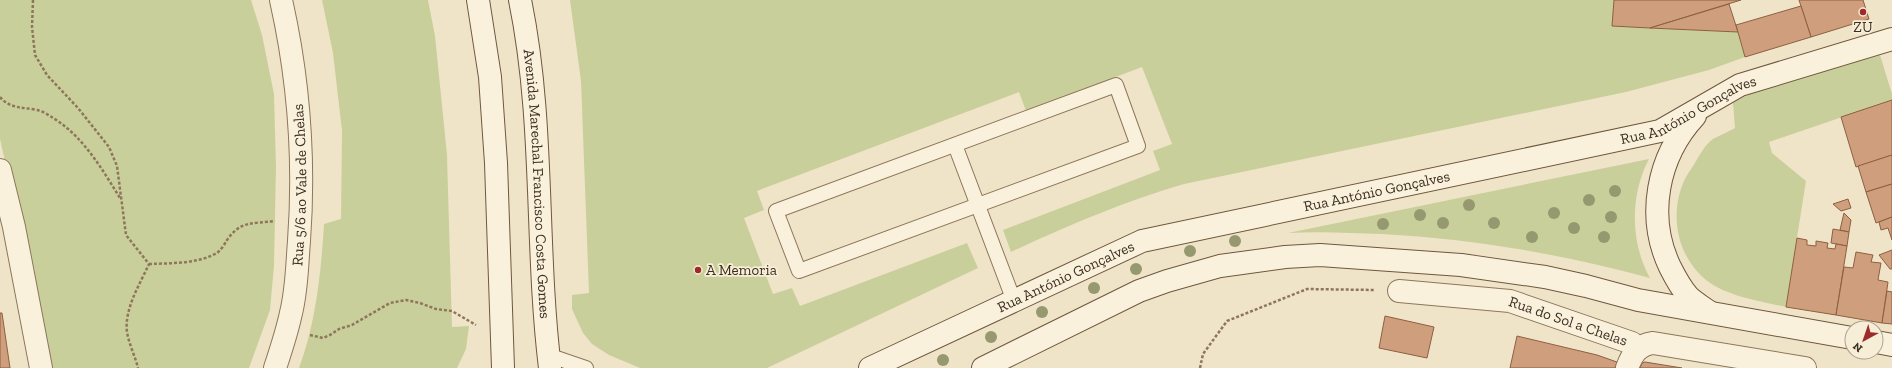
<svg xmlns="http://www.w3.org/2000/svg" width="1892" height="368" font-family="'Zilla Slab',serif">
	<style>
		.green { fill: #c9cf9b }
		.building { fill: #cf9f7d; stroke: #8d5f41 }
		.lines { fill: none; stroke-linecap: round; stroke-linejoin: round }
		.service-casing { stroke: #8d765c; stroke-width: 16 }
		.minor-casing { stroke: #8d765c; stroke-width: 24 }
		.secondary-casing { stroke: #6f573f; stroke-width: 24 }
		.path { stroke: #8d765c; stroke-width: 2.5; stroke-dasharray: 3 2; stroke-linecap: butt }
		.service { stroke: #faf1dc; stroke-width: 14 }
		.minor { stroke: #faf1dc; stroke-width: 22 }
		.secondary { stroke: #faf1dc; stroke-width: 22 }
		.tree { fill: #96986f }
		.poi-dot { fill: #9e2a2b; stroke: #f7eed8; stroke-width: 1.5 }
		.labels { text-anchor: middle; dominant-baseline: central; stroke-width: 3.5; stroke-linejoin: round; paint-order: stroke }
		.poi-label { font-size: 15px; fill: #3d2e20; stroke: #f7eed8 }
		.street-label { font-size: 15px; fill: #3d2e20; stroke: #f7eed8 }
	</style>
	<rect width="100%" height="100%" fill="#f0e4c8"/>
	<g class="green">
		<path d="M0,0H251L262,35L274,94L276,167L274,266L270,310L249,368H51L0,139Z"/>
		<path d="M322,0H428L435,36L447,155L452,327L469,326L466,349L457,368H299C316,322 321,273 324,224L341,219L342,131L333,53Z"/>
		<path d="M570,0H1614L1613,26L1738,32L1745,57L1709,70L1626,92L1184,184C1123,202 1069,225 1011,252L1003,230L1160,170L1153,151L1172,144L1142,67L1026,111L1019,92L757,191L764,210L744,218L773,294L792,288L800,306L967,243L978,268L767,368H640L609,355L592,344L583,333L577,320L572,309V295L589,293L581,81Z"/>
		<path d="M1880,55L1892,94V100L1769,142L1772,153L1806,181L1786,307C1760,301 1728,297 1706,280C1677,256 1669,215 1684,181C1686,176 1690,171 1693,166C1699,157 1704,145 1713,139C1720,135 1728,132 1735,128L1733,103L1753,92Z"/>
		<path d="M1649,159C1630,195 1630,242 1650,278C1562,254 1473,239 1382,234C1351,233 1320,231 1288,233Z"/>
	</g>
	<g class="building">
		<path d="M1614,0H1741L1650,28L1612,26Z"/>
		<path d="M1799,0H1863L1869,19L1811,37Z"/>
		<path d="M1729,4L1738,32L1650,28Z"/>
		<path d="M1801,6L1811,37L1745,57L1736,25Z"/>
		<path d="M1892,100V155L1856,167L1841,117Z"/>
		<path d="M1892,155V184L1866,192L1858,166Z"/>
		<path d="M1892,184V217L1876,223L1866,192Z"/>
		<path d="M1848,199L1851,208L1841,211L1833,204Z"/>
		<path d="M1844,213L1851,220L1849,232L1840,230Z"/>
		<path d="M1892,217V240L1888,228L1881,230L1879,222Z"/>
		<path d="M1833,229L1849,232L1847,246L1831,243Z"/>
		<path d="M1797,238L1807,240V245L1816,246V241L1828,243L1827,248L1835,249L1836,244L1847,246L1836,315L1786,307Z"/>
		<path d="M1892,250V269H1890L1879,255Z"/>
		<path d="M1856,252L1873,255L1871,262L1881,263L1878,280L1888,282L1882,323L1836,315L1844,267L1853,268Z"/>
		<path d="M1887,291L1892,292V324L1882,323Z"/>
		<path d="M0,313H2L10,368H0Z"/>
		<path d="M1385,316L1434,327L1427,358L1379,348Z"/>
		<path d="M1517,336L1597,355L1617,362L1615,368H1510Z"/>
		<path d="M1645,362L1682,368H1640L1642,363Z"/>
	</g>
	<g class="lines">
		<defs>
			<g id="service">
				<path d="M1116,85L1138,146L799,271L776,211Z"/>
				<path d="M955,145L1014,301"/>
				<path d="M548,355L586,368"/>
			</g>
			<g id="minor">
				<path d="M0,170L14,227L41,368"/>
				<path id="s1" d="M1399,291L1510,301L1632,343L1638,349"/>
				<path id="s2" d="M275,368C281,350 287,332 291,313C297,289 297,265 299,241C305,159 299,80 281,0"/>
				<path d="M1627,368C1632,354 1638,345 1653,343L1805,368"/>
			</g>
			<g id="secondary">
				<path d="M478,0L490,77L496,163L503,368"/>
				<path id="s3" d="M520,0C545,121 535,246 550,368"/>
				<path d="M1695,116C1657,157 1646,217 1670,267C1675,277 1681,288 1688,296C1694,302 1701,306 1708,311"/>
				<path d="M1876,342L1892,345"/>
				<path id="s4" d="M870,368L1142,241L1660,131L1740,85L1892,39"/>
				<path d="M983,368L1139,291L1167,281L1220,266L1285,257L1320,255L1461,265L1545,277L1586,286L1638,300L1852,338"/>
			</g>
		</defs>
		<use href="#service" class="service-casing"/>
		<use href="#minor" class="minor-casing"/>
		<use href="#secondary" class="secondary-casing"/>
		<g class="path">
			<path d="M33,0L32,27L35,55L47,75L78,108L109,147L117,166L126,235L149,264C140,284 124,309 127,332C129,344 135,356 138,368"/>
			<path d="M0,97C10,109 23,107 37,110C42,111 49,115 53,118C83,136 102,169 120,198"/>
			<path d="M149,264C171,263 195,264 215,254C220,252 224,245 227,240C241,220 253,224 275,221"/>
			<path d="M310,335L323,338L330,335L339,329L352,325L390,303L406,300L420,303L436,309L452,311L476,325"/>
			<path d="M1200,368L1203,354L1227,321L1307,289L1375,290"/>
		</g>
		<use href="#service" class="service"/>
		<use href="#minor" class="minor"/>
		<use href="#secondary" class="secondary"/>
	</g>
	<g class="tree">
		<circle cx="1615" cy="191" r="6"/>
		<circle cx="1589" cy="200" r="6"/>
		<circle cx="1469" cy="205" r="6"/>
		<circle cx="1554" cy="213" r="6"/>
		<circle cx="1420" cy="215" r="6"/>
		<circle cx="1611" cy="217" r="6"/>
		<circle cx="1443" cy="223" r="6"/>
		<circle cx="1494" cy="223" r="6"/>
		<circle cx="1383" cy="224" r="6"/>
		<circle cx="1574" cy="228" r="6"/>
		<circle cx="1532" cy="237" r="6"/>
		<circle cx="1604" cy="237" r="6"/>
		<circle cx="1235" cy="241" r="6"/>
		<circle cx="1190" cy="251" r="6"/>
		<circle cx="1136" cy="269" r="6"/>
		<circle cx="1094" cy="288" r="6"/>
		<circle cx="1042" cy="312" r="6"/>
		<circle cx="991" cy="337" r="6"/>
		<circle cx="943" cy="360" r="6"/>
	</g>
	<g class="poi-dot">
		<circle cx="1863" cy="12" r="4"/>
		<circle cx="698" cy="270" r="4"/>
	</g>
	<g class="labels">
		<g class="poi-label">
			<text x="1863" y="27">ZU</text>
			<text x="706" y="270" text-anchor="start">A Memoria</text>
		</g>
		<g class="street-label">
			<text stroke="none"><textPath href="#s4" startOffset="864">Rua António Gonçalves</textPath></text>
			<text stroke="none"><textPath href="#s3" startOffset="185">Avenida Marechal Francisco Costa Gomes</textPath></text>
			<text stroke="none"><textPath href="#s2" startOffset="186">Rua 5/6 ao Vale de Chelas</textPath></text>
			<text stroke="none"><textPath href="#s4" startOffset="540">Rua António Gonçalves</textPath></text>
			<text stroke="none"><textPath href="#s4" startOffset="216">Rua António Gonçalves</textPath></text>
			<text stroke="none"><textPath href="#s1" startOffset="173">Rua do Sol a Chelas</textPath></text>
		</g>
	</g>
	<g transform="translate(1864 340) rotate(220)"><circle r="19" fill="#f7eed8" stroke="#ada18e"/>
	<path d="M0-3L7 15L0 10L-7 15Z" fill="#9e2a2b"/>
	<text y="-6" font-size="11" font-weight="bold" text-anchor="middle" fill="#3d2e20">N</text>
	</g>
</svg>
